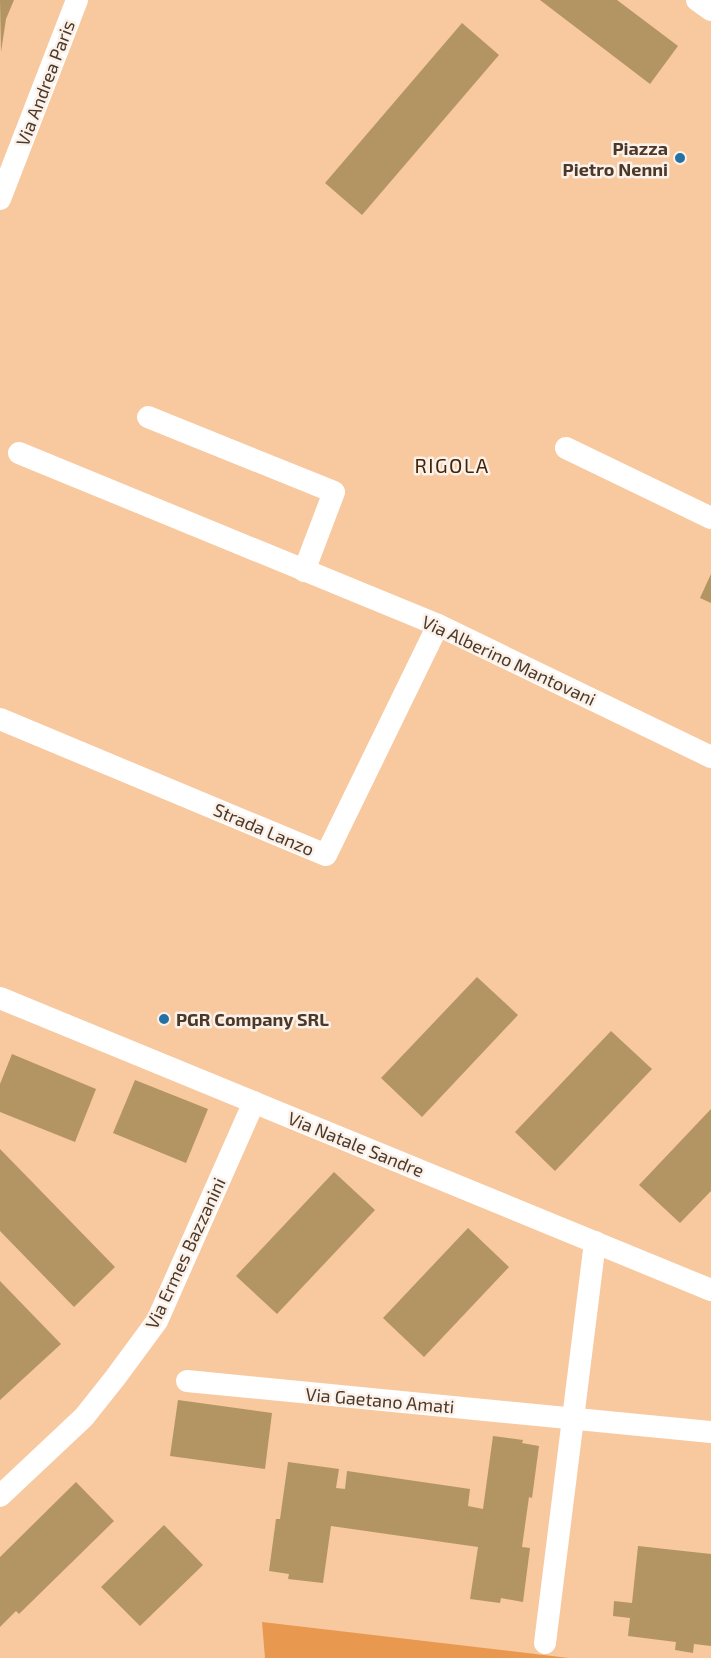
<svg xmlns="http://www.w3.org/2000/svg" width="711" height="1658" font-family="'Exo 2',sans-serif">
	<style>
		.green { fill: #e8994f }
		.building { fill: #b29562 }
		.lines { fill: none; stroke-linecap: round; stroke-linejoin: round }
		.minor { stroke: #fff; stroke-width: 22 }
		.poi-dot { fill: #2472a4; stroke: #fbf1e9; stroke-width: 2 }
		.labels { text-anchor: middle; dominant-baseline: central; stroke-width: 5; stroke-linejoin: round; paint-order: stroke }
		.street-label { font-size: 18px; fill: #4b3828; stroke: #fbf1e9 }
		.poi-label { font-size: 18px; font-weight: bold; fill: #4b3828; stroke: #fbf1e9; text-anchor: end }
		.neighbourhood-label { font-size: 20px; letter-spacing: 1.5px; fill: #422406; stroke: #fbf1e9 }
	</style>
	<rect width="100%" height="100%" fill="#f8c89f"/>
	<path class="green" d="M262,1622L569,1658H265Z"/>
	<g class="building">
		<path d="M0,0H14L6,19L1,52Z"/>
		<path d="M540,0H617L678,46L650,84Z"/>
		<path d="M462,23L499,55L362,215L325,183Z"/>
		<path d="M711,574V603L700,598Z"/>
		<path d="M477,977L518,1015L422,1117L381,1078Z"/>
		<path d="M611,1031L652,1069L555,1171L515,1132Z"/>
		<path d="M12,1054L96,1089L75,1142L0,1112V1084Z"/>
		<path d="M135,1080L208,1109L186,1163L113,1133Z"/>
		<path d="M711,1109V1191L680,1223L639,1185Z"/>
		<path d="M0,1149L115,1267L74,1307L0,1231Z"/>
		<path d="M334,1172L375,1210L277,1314L236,1276Z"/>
		<path d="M468,1228L509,1267L424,1357L383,1318Z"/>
		<path d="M0,1281L61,1344L0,1400Z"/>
		<path d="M178,1400L272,1413L265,1469L170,1456Z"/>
		<path d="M493,1436L523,1440L522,1443L539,1446L532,1498L529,1497L522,1547L530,1548L523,1602L501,1598L500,1603L470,1599L478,1547L331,1526L323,1583L288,1579L289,1574L269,1571L276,1519H280L288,1462L339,1469L336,1488L345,1489L347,1471L470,1489L468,1506L483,1509Z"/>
		<path d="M76,1482L114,1521L19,1614L16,1611L0,1627V1557Z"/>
		<path d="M164,1525L203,1565L140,1626L101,1587Z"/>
		<path d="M638,1546L711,1554V1646L694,1644L693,1653L675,1650L676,1642L628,1636L630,1618L613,1616L614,1601L632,1603Z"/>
	</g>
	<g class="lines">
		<g class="minor">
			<path d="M697,0L711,10"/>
			<path d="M0,199L77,0"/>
			<path d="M148,417L334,492L304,571"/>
			<path d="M566,448L711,518"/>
			<path d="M19,453L438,625L711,757"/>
			<path d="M0,719L326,855L438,625"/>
			<path d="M0,998L711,1290"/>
			<path d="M187,1381L711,1432"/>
			<path d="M0,1496L84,1417L115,1378L157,1321L254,1102"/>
			<path d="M545,1643L595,1242"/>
		</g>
	</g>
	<g class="poi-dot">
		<circle cx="680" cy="158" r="6"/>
		<circle cx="164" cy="1019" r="6"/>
	</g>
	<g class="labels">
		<g class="street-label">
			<text transform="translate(45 83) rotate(-69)">Via Andrea Paris</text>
			<text transform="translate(509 660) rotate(25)">Via Alberino Mantovani</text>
			<text transform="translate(264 829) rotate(23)">Strada Lanzo</text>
			<text transform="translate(356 1144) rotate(22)">Via Natale Sandre</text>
			<text transform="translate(185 1253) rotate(-65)">Via Ermes Bazzanini</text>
			<text transform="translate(380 1400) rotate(5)">Via Gaetano Amati</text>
		</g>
		<g class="poi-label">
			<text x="668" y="148">Piazza<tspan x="668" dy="21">Pietro Nenni</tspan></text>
			<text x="176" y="1019" text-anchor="start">PGR Company SRL</text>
		</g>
		<g class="neighbourhood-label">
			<text x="452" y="465">RIGOLA</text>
		</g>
	</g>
</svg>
